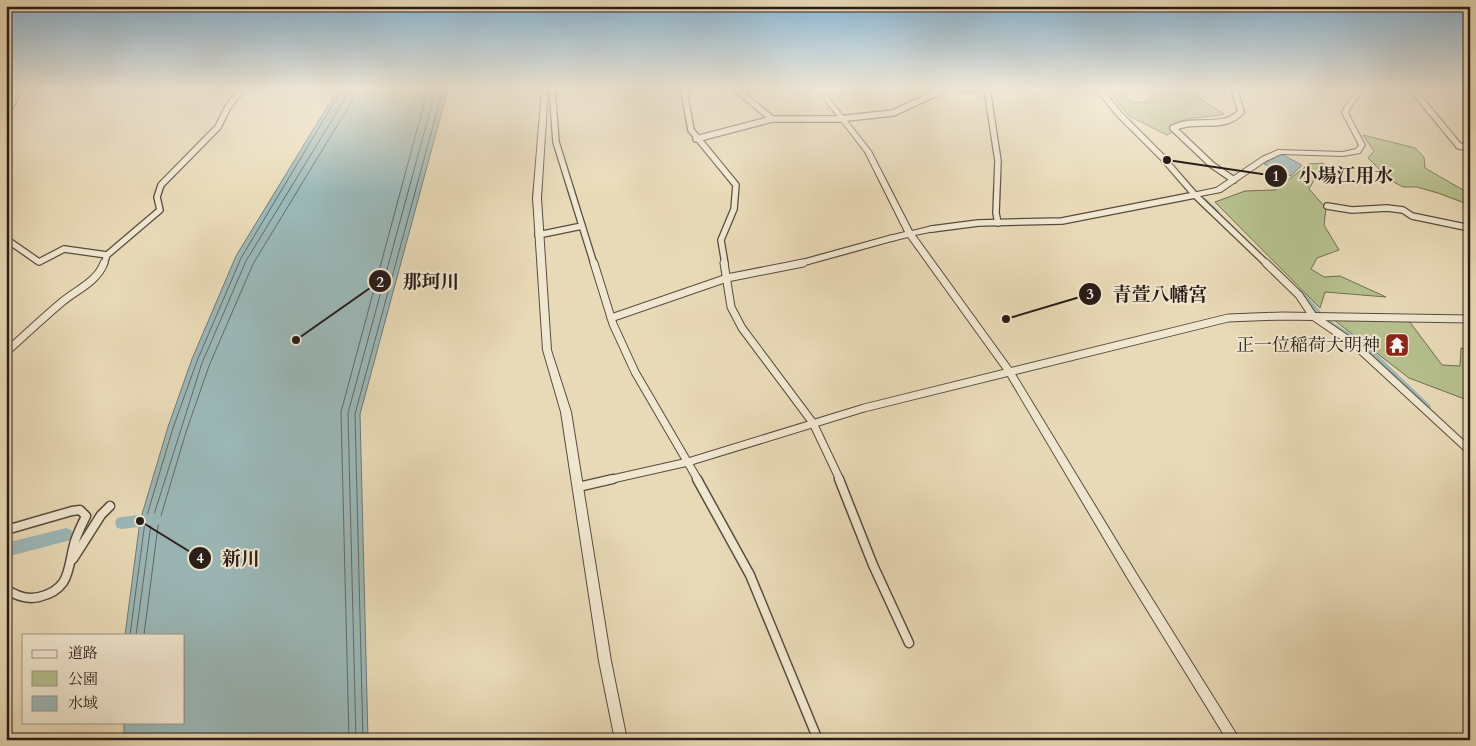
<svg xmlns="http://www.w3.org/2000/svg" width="1476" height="746" font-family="Cardo,'Noto Serif JP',serif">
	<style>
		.green { fill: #b6c08e; stroke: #6f6e52 }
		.water { fill: #9bb8b8; stroke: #6d7a78 }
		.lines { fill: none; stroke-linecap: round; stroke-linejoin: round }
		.shore { stroke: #626a68; stroke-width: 1 }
		.canal { fill: #9bb8b8; fill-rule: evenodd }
		.river { fill: #9bb8b8; fill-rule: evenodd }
		.minor-far2-casing { stroke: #584c3f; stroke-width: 8 }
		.minor-far1-casing { stroke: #584c3f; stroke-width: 9 }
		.minor-casing { stroke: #584c3f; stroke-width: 11 }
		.tertiary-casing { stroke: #584c3f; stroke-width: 2 }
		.minor-far2 { stroke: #f1e7d0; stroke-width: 5.5 }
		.minor-far1 { stroke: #f1e7d0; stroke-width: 7 }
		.minor { stroke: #f1e7d0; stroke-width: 8 }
		.tertiary { fill: #f1e7d0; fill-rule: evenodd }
		.labels { text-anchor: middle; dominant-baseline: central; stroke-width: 4; stroke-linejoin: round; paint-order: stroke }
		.poi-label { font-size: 18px; fill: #281c17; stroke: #f1e7d0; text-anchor: end }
		.leader { fill: none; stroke: #281c17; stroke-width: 2 }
		.callout-dot { fill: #281c17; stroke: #f1e7d0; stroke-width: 2 }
		.mark-label { font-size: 15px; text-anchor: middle; font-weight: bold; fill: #fff }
		.callout-label { font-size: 19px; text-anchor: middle; font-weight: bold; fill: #281c17; stroke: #f1e7d0; stroke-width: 4; stroke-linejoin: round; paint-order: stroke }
	</style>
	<rect width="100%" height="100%" fill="#e9dab7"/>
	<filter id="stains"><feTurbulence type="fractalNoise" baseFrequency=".004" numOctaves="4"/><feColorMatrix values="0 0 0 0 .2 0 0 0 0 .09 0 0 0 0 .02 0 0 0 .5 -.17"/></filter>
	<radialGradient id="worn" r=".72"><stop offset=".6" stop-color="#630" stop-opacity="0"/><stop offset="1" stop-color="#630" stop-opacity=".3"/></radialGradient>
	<g class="green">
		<path d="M1107,89H1122L1131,102H1149L1154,89H1192L1202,100L1224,114C1203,119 1189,115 1169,126L1172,132L1167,135L1129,116Z"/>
		<path d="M1363,135L1415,148L1424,157L1425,168L1470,194V205L1438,193L1417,187H1403L1390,180L1368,158L1374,151Z"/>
		<path d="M1323,163L1335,175H1317L1309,189L1326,208L1324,225L1339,250L1317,258L1311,269L1324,277L1340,276L1386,297L1325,292L1320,308L1215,202L1245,191L1275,190L1309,164Z"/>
		<path d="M1334,320L1409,321L1442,365L1460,366L1461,348L1470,351V401L1409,378Z"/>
	</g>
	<g class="water">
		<path d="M338,89H448L360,414L368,740H124V722H184V635H125L140,521L168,427L192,359L236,256Z"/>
		<path d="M1281,154L1302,165L1291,176L1264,164Z"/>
	</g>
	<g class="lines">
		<g class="shore">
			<path d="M130,635L145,522L173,428L197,361L241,258L342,89"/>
			<path d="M136,635L151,524L202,363L246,261L346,97L348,89"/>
			<path d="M144,635L158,526L186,432L209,366L253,264L352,101L355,89"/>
			<path d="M349,740L341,412L428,89"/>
			<path d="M356,740L348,413L436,89"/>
			<path d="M363,740L355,414L443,89"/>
		</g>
		<g class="canal">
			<path d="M1204,198L1206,199L1219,211V213H1215L1202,201L1201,200Z"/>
			<path d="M1299,288L1301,289L1320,311L1322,313L1320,315H1316L1297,293L1296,291L1297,289Z"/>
			<path d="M1326,318L1364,342L1430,405L1431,407L1430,409H1424L1358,346L1323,323L1322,321Z"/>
		</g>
		<g class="river">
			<path d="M155,513L160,514L162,519L160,524L155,525L122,529L117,528L115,523L117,518L122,517Z"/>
			<path d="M66,528L71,530L73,535L71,540L6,557V543Z"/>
		</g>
		<defs>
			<g id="minor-far2">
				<path d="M552,89L556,142L594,264"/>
				<path d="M691,89L684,92L691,130L736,185L734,209L721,240L725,264"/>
				<path d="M736,89L772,119"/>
				<path d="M958,89H995"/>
				<path d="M987,89L998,161L996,213L998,223"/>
				<path d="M1099,89L1119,114L1162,157L1195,195L1267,264"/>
				<path d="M1234,89L1241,112C1223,131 1195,117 1173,128L1212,165L1234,180"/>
				<path d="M1412,89L1459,146L1470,148"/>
				<path d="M552,90L566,89"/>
				<path d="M6,114L15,98L14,91L11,89"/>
				<path d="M696,139L772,119H838L893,113L945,89"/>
				<path d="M1327,206L1352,210L1387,208L1403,210L1412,216L1470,228"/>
				<path d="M932,229L978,223L1062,221L1195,195"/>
				<path d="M538,235L582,226"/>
				<path d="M6,239L39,262L64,249L107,255"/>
				<path d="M104,264L107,255L160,210L157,197L161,185L218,127L228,107L242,89"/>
				<path d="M798,264L892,238"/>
			</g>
			<g id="minor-far1">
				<path d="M594,263L613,324L635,372L698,480"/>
				<path d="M724,263L731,307L742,328L813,423L840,480"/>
				<path d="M1266,263L1299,295L1313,316L1354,344L1470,451"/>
				<path d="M611,318L727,278L803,263"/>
				<path d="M6,352C25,335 43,318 62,302C76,290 97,282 104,263"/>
				<path d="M608,480L688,462L864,408L1228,318L1282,316L1470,319"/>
			</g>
			<g id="minor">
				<path d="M697,479L750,575L818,740"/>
				<path d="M839,479L873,565L909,643"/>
				<path d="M578,487L613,479"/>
				<path d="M6,530L72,511L80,510L86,516C82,524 78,532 75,541C67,568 72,589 39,597C26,600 16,596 6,589"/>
				<path d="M73,559L101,515L110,506"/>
			</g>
			<g id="tertiary">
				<path d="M542,89H548L541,198L551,350L571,412L611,661L627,740H615L599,661L561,412L543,350L533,198Z"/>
				<path d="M816,89H822L871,151L912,231L932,226L935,227L936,229L935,231L915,235L1012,369L1136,573L1240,740H1227L1128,579L1006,373L908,237L892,241L889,240L888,238L889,236L905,232L865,152Z"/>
				<path d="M1358,89H1364C1360,98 1351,103 1348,113L1365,145L1360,153L1343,156L1281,154L1266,161L1221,192L1195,197H1192V193L1216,188L1262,157L1278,150L1343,152L1356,149L1359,145L1342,113L1345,106Z"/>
			</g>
		</defs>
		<use href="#minor-far2" class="minor-far2-casing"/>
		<use href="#minor-far1" class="minor-far1-casing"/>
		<use href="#minor" class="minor-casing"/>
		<use href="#tertiary" class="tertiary-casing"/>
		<use href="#minor-far2" class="minor-far2"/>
		<use href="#minor-far1" class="minor-far1"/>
		<use href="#minor" class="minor"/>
		<use href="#tertiary" class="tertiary"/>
	</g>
	<linearGradient id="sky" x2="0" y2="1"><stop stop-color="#89b6d5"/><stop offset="0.46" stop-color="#f5eedf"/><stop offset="1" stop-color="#f5eedf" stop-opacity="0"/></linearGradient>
	<rect width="1476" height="193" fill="url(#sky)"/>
	<defs>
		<symbol id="temple-square" viewBox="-11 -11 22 22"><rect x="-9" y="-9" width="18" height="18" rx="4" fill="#8f2418" stroke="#f1e7d0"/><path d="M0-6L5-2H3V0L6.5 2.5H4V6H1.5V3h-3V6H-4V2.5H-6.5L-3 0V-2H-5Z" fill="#fff"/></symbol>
	</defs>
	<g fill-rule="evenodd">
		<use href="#temple-square" x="1383" y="331" width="28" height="28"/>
	</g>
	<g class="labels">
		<g class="poi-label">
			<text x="1380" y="345">正一位稲荷大明神</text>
		</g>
	</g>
	<path class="leader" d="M1167 160L1276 176M296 340L380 281M1006 319L1090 294M140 521L200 558"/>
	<g class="callout-dot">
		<circle cx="1167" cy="160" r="5"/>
		<circle cx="296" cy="340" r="5"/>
		<circle cx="1006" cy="319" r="5"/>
		<circle cx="140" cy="521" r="5"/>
		<circle cx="1276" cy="176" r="12"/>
		<circle cx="380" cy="281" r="12"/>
		<circle cx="1090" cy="294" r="12"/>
		<circle cx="200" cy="558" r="12"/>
	</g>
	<g class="mark-label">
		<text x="1276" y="181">1</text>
		<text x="380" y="287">2</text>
		<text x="1090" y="299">3</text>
		<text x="200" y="563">4</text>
	</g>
	<g class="callout-label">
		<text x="1346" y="182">小場江用水</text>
		<text x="431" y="288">那珂川</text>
		<text x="1160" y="301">青萱八幡宮</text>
		<text x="241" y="565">新川</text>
	</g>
	<rect width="1476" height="746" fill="none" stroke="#e9dab7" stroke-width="25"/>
	<rect x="8" y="8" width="1461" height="731" fill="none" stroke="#281c17" stroke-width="2.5"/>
	<rect x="12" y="12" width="1451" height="721" fill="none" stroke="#281c17"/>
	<rect x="22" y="634" width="162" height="90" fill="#f1e7d0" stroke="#a19686"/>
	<rect x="32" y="650" width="25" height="8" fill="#f1e7d0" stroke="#a19686"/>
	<text x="68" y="658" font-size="15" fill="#281c17">道路</text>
	<rect x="32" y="671" width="25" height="15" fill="#b6c08e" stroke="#a19686"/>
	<text x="68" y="684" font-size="15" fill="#281c17">公園</text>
	<rect x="32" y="696" width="25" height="15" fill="#9bb8b8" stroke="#a19686"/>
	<text x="68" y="708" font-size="15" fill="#281c17">水域</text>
	<rect width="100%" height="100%" filter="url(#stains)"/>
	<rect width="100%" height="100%" fill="url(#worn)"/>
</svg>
